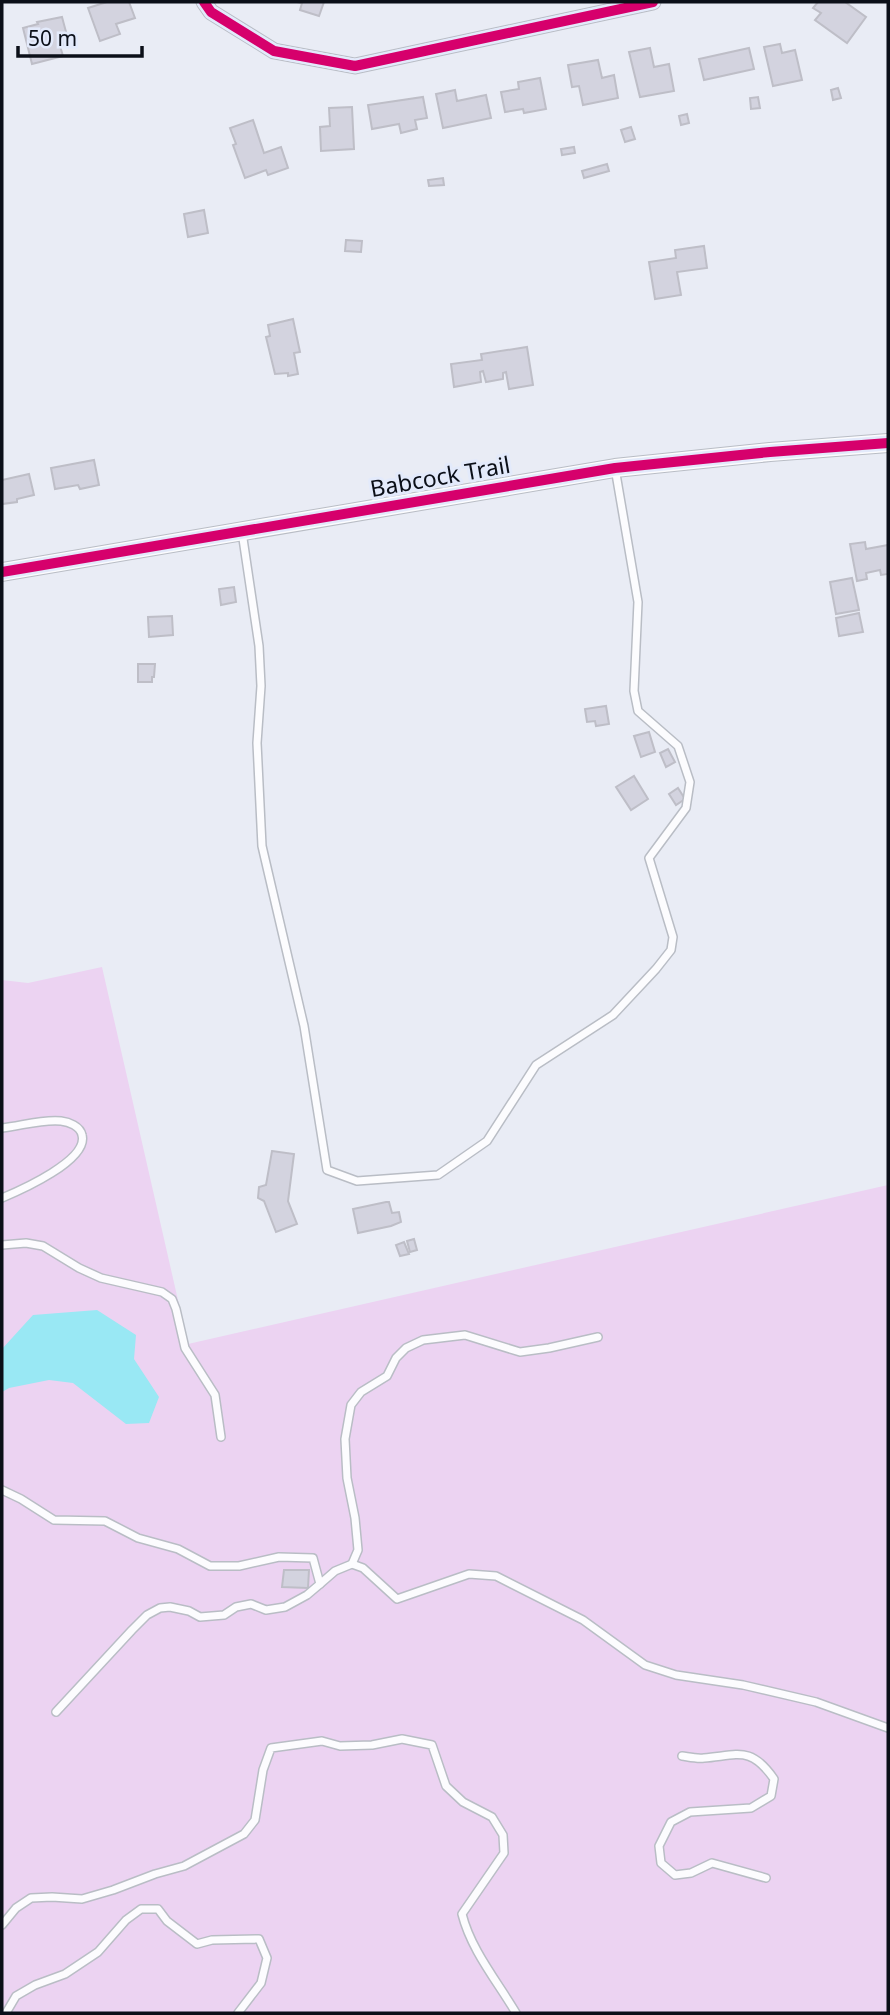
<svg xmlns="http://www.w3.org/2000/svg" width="890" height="2015" font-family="'Noto Sans',sans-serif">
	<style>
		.green { fill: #ecd3f2 }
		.water { fill: #99e8f4 }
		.building { fill: #d3d3df; stroke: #bebec7; stroke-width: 2 }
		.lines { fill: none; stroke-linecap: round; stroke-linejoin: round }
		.service-casing { stroke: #b9bdc5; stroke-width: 10 }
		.minor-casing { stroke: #b9bdc5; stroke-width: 17 }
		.tertiary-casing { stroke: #b9bdc5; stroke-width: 20 }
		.service { stroke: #fcfcfe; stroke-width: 7 }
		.minor { stroke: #fcfcfe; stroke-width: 14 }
		.tertiary { stroke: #fcfcfe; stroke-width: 18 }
		.cycleway-casing { stroke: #e3eafb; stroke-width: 15 }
		.cycleway { stroke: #d6006c; stroke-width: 10 }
		.labels { text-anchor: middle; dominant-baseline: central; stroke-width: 6; stroke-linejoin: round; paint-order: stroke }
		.street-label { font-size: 23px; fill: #0b0f18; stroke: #e3eafb }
	</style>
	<rect width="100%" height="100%" fill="#e9ecf5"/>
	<path class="green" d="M102,967L188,1344L888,1185V2013H2V980L28,983Z"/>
	<path class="water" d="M97,1310L136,1335L134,1359L159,1397L149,1423L126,1424L73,1383L49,1380L9,1388L2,1392V1349L33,1315Z"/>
	<g class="building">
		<path d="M107,2H129L135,18L116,24L120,34L100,41L88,8Z"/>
		<path d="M297,2H324L319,16L300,10L302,3Z"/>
		<path d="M818,2H845L866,17L847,43L815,20L821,13L813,8Z"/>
		<path d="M62,17L69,43L60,46L63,56L32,64L23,28L38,24L37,22Z"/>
		<path d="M780,44L782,53L795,50L802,80L773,86L764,47Z"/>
		<path d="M650,48L654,67L669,64L674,91L640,97L629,52Z"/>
		<path d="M749,48L754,69L704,80L699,59Z"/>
		<path d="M598,60L602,78L614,75L618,98L583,105L579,86L572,87L568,65Z"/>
		<path d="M540,78L546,109L524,113L523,109L505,112L501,92L519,89L518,82Z"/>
		<path d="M838,88L841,98L833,100L831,90Z"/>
		<path d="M455,90L457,101L486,95L491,118L443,128L436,94Z"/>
		<path d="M423,97L427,118L415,120L417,129L401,133L399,124L372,129L368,105Z"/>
		<path d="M758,97L760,108L751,109L750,98Z"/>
		<path d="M352,107L354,149L321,151L320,127L330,126L329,108Z"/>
		<path d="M687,114L689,123L681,125L679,116Z"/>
		<path d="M253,120L264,153L281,147L288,168L268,175L266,170L245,178L233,145L236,144L230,128Z"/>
		<path d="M631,127L635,139L625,142L621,130Z"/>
		<path d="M574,147L575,153L562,155L561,149Z"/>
		<path d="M607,164L609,171L584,178L582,171Z"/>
		<path d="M443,178L444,185L429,186L428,180Z"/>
		<path d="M204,210L208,233L188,237L184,214Z"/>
		<path d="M346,240L362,241L361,252L345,251Z"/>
		<path d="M704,246L707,268L677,272L681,295L655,299L649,262L676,258L675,250Z"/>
		<path d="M293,319L300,352L294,353L298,374L288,376V373L275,374L266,337L270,336L268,325Z"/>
		<path d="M527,347L533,385L509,389L506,372L503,373V379L486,382L483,371L480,372L481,382L454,387L451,364L482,360L481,354Z"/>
		<path d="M94,460L99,485L80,489L78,485L55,489L51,468Z"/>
		<path d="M29,474L34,495L17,499V502L2,504V480Z"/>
		<path d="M865,542L866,549L888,545V574L881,575L880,570L866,573L867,579L857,581L850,544Z"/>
		<path d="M852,578L859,610L836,614L830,582Z"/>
		<path d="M234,587L236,602L221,605L219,589Z"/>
		<path d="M859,613L863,632L839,636L836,618Z"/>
		<path d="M172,616L173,635L149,637L148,617Z"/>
		<path d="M138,664H155L154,677H152V682H138Z"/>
		<path d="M606,706L609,724L596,726L595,721L587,722L585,709Z"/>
		<path d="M649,732L655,752L641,757L634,736Z"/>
		<path d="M668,749L675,762L666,767L660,753Z"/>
		<path d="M634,776L648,799L631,810L616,787Z"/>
		<path d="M678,788L685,799L676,805L669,794Z"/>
		<path d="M272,1151L294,1154L288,1201L297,1224L276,1232L264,1201L258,1198L259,1187L266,1185Z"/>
		<path d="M386,1202H389L392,1213L399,1212L401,1222L391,1226L358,1233L353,1209Z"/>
		<path d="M414,1239L417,1250L410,1252L407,1241Z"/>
		<path d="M404,1242L409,1254L400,1256L396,1245Z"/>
		<path d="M284,1570H309L308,1588L282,1587Z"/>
	</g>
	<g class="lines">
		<defs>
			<g id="service">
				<path d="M242,532L259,646L261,686L257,743L262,846L304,1026L327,1170L357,1181L438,1175L487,1141L536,1065L613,1015L656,969L671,950L673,937L649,858L686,808L690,782L678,746L638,711L634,691L638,602L615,468"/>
				<path d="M2,1128C21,1126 42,1119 61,1121C69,1122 80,1126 82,1135C89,1160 21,1190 2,1198"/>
				<path d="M2,1245L26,1243L43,1246L79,1268L101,1278L162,1292L172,1299L176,1309L185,1348L215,1395L221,1437"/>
				<path d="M2,1490L21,1499L54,1520L105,1521L138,1538L178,1549L210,1566H239L279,1557L313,1558L320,1584L307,1595L285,1607L266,1610L251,1604L236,1607L224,1615L200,1617L189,1611L170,1607L160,1608L147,1615L132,1630L56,1712"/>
				<path d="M352,1564L363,1568L397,1599L469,1574L496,1576L583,1620L645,1665L676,1675L743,1685L816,1702L888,1728"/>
				<path d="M320,1584L335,1571L352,1564L358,1550L355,1518L347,1478L345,1439L351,1405L361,1392L387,1376L396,1358L406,1348L423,1340L465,1335L520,1352L549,1348L598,1337"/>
				<path d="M682,1756C689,1757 697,1759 704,1758C739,1755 751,1746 774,1779L771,1796L751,1808L690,1812L671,1822L659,1846L661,1863L675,1875L691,1873L712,1863L766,1878"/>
				<path d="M2,1925L16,1908L31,1898L52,1897L82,1899L113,1890L155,1874L184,1866L244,1834L255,1820L263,1770L271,1748L322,1741L340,1746L372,1745L402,1739L432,1745L446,1786L463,1802L492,1817L503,1835L504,1853L462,1914C471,1950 497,1981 516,2013"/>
				<path d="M6,2013L16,1996L35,1985L65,1974L98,1952L126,1920L141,1909H158L167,1921L197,1944L212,1940L259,1939L267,1958L261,1983L238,2013"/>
			</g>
			<path id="minor" d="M204,2L211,12L274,51L355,66L653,2"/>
			<path id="tertiary" d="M2,572L615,468L770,452L888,443"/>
		</defs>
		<use href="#service" class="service-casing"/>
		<use href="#minor" class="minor-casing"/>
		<use href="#tertiary" class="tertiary-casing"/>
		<use href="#service" class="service"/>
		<use href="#minor" class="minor"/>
		<use href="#tertiary" class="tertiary"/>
		<defs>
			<g id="cycleway">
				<path d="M204,2L211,12L274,51L355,66L653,2"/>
				<path d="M2,572L615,468L770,452L888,443"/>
			</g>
		</defs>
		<use href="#cycleway" class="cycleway-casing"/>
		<use href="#cycleway" class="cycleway"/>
	</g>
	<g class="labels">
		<g class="street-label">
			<text transform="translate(440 476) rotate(-10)">Babcock Trail</text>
		</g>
	</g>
	<rect width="890" height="2015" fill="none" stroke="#0b0f18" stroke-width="7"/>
	<path d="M18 46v10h124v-10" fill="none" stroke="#0b0f18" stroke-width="3.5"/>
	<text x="28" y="46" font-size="21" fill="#0b0f18" stroke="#e3eafb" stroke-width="5" paint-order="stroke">50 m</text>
</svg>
